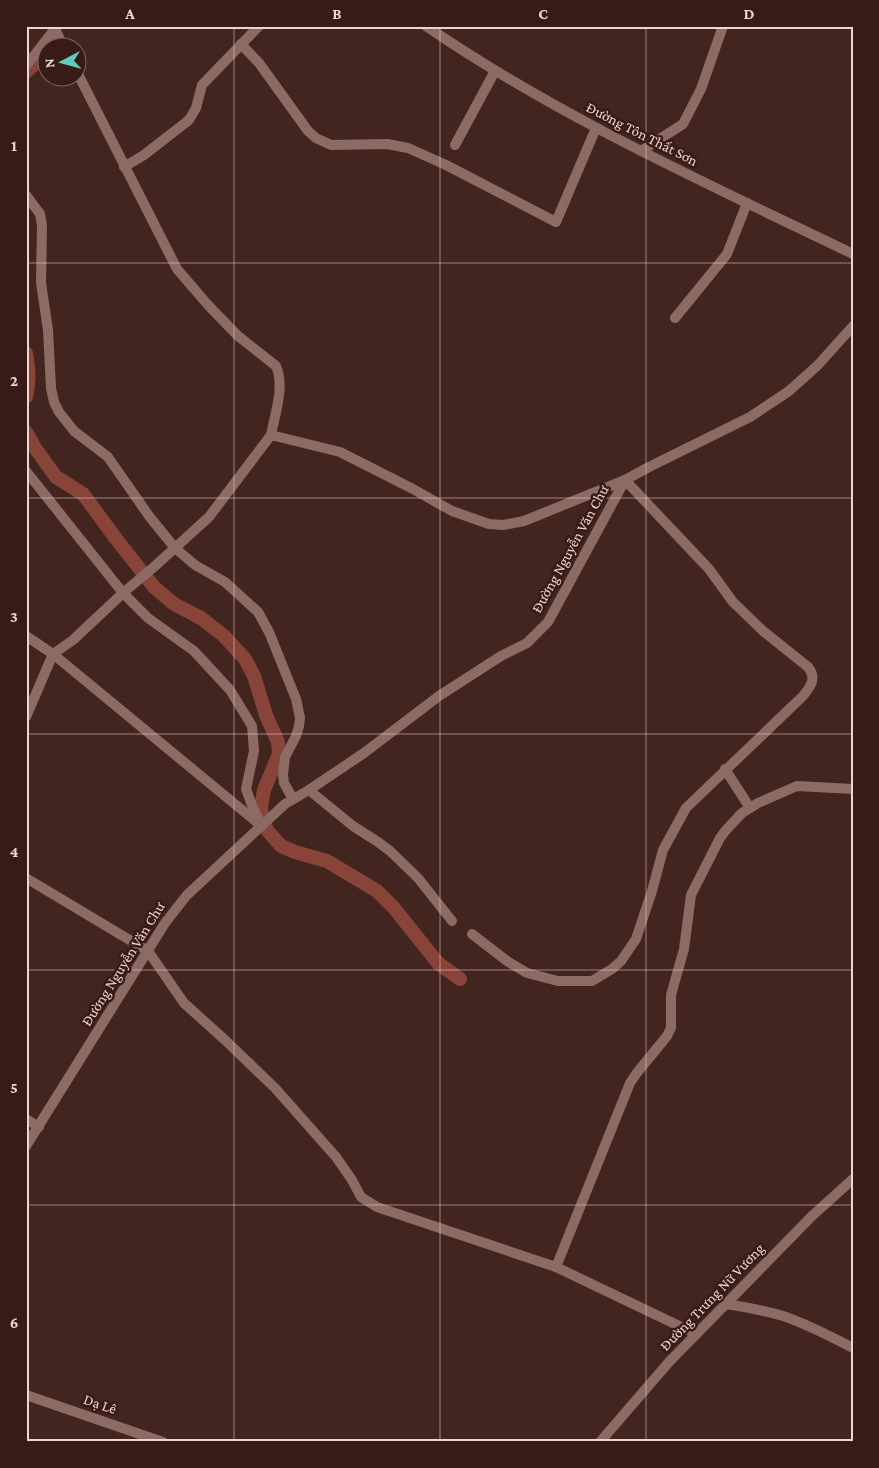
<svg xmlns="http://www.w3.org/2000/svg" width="879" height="1468" font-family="'Crimson Pro',serif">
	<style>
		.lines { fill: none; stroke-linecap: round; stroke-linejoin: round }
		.canal { stroke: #884438; stroke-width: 14 }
		.minor { stroke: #8c6b65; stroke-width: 10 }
		.tertiary { stroke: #8c6b65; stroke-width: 10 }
		.grid { fill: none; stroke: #ebd6d2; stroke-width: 1; stroke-opacity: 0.55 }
		.labels { text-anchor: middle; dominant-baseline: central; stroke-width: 5; stroke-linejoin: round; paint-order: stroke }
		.street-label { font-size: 15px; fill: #ebd6d2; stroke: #381b16 }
		.neatline { fill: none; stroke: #ebd6d2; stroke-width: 2 }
		.grid-label { font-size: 16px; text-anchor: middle; font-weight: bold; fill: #ebd6d2 }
	</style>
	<rect width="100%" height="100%" fill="#432520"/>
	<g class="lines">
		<g class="canal">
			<path d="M26,72L44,55L48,49"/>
			<path d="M26,353C29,368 30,382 26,397"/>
			<path d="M26,432L35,448L56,477L83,494L117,540L154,587L174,604L201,618L224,636L245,659L254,676L266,715L278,742L279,754L264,790L261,807L262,817L267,830L281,846L295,852L327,861L377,891L394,908L438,963L460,979"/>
		</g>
		<g class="minor">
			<path d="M55,29L64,48"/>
			<path d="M241,44L259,63L308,131L316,138L331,145L387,144L408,148L446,165L556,222L596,128"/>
			<path d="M26,66L57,26"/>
			<path d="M78,74L177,269L208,305L238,336L276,366C285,386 275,414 271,435"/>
			<path d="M455,145L495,71"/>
			<path d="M641,151L683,124L701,89L723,26"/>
			<path d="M124,167L144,155L189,120L196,108L202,85L259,26"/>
			<path d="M26,195L40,214L42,225L41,283L48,330L51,388L54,402L59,412L74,431L108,457L149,516L175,548L195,565L225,582L258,612L269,632L296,699L300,718L299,726L296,736L285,757L283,775L284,783L293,799"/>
			<path d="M675,318L727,254L747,203"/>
			<path d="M26,471L123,593L148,618L194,651L230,690L252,726L254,751L246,789L253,808L262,826"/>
			<path d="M26,636L53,654L259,824"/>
			<path d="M26,717L53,654L73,640L123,593L155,566L209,517L271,435L340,452L413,489L452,511L489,524L503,525L524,521L625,480L709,569L733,602L763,631L808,667C817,678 811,686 803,696L686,808L663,850L652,891L636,939L621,961L612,969L592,981H558L527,973L507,961L472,934"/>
			<path d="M725,769L750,808"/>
			<path d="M309,790L353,826L378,842L390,851L418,878L452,921"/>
			<path d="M26,878L148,951L184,1003L225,1040L275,1088L336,1157L352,1180L361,1197L377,1207L556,1267L696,1334"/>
			<path d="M26,1119L39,1127"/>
			<path d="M26,1146L165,923L187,895L285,804L309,790L364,753L439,696L501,656L527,643L548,622L625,480L649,467L750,417L789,391L818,365L853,326"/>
			<path d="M556,1267L630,1083L636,1074L667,1036L671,1028V995L684,949L691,895L720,838L726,830L742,813L758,803L797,786L853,789"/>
			<path d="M726,1304C745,1307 764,1310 783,1316C807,1324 830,1336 853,1348"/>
		</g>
		<g class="tertiary">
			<path d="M426,26C559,117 708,184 853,254"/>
			<path d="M26,1395L163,1442"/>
			<path d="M600,1442L669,1362L812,1216L853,1179"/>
		</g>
	</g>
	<path class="grid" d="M234,26V1442M440,26V1442M646,26V1442M26,263H853M26,498H853M26,734H853M26,970H853M26,1205H853"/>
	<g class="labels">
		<g class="street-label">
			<text transform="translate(642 134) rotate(27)">Đường Tôn Thất Sơn</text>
			<text transform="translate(570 549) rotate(-61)">Đường Nguyễn Văn Chư</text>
			<text transform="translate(123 964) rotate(-58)">Đường Nguyễn Văn Chư</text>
			<text transform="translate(712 1297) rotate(-46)">Đường Trưng Nữ Vương</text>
			<text transform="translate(100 1404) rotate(19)">Dạ Lê</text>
		</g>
	</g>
	<rect width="879" height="1468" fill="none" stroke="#381b16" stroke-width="55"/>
	<g transform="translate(62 62) rotate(264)"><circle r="24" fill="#381b16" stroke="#806661"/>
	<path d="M0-4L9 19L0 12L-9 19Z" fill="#5bcebb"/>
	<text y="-8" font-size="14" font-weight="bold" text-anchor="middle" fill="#ebd6d2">N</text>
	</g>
	<rect x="28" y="28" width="824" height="1412" class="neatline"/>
	<g class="grid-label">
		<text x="130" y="19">A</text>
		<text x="337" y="19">B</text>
		<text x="543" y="19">C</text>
		<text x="749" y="19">D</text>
		<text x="14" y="151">1</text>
		<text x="14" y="386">2</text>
		<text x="14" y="622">3</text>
		<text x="14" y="857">4</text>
		<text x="14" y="1093">5</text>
		<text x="14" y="1328">6</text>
	</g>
</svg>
